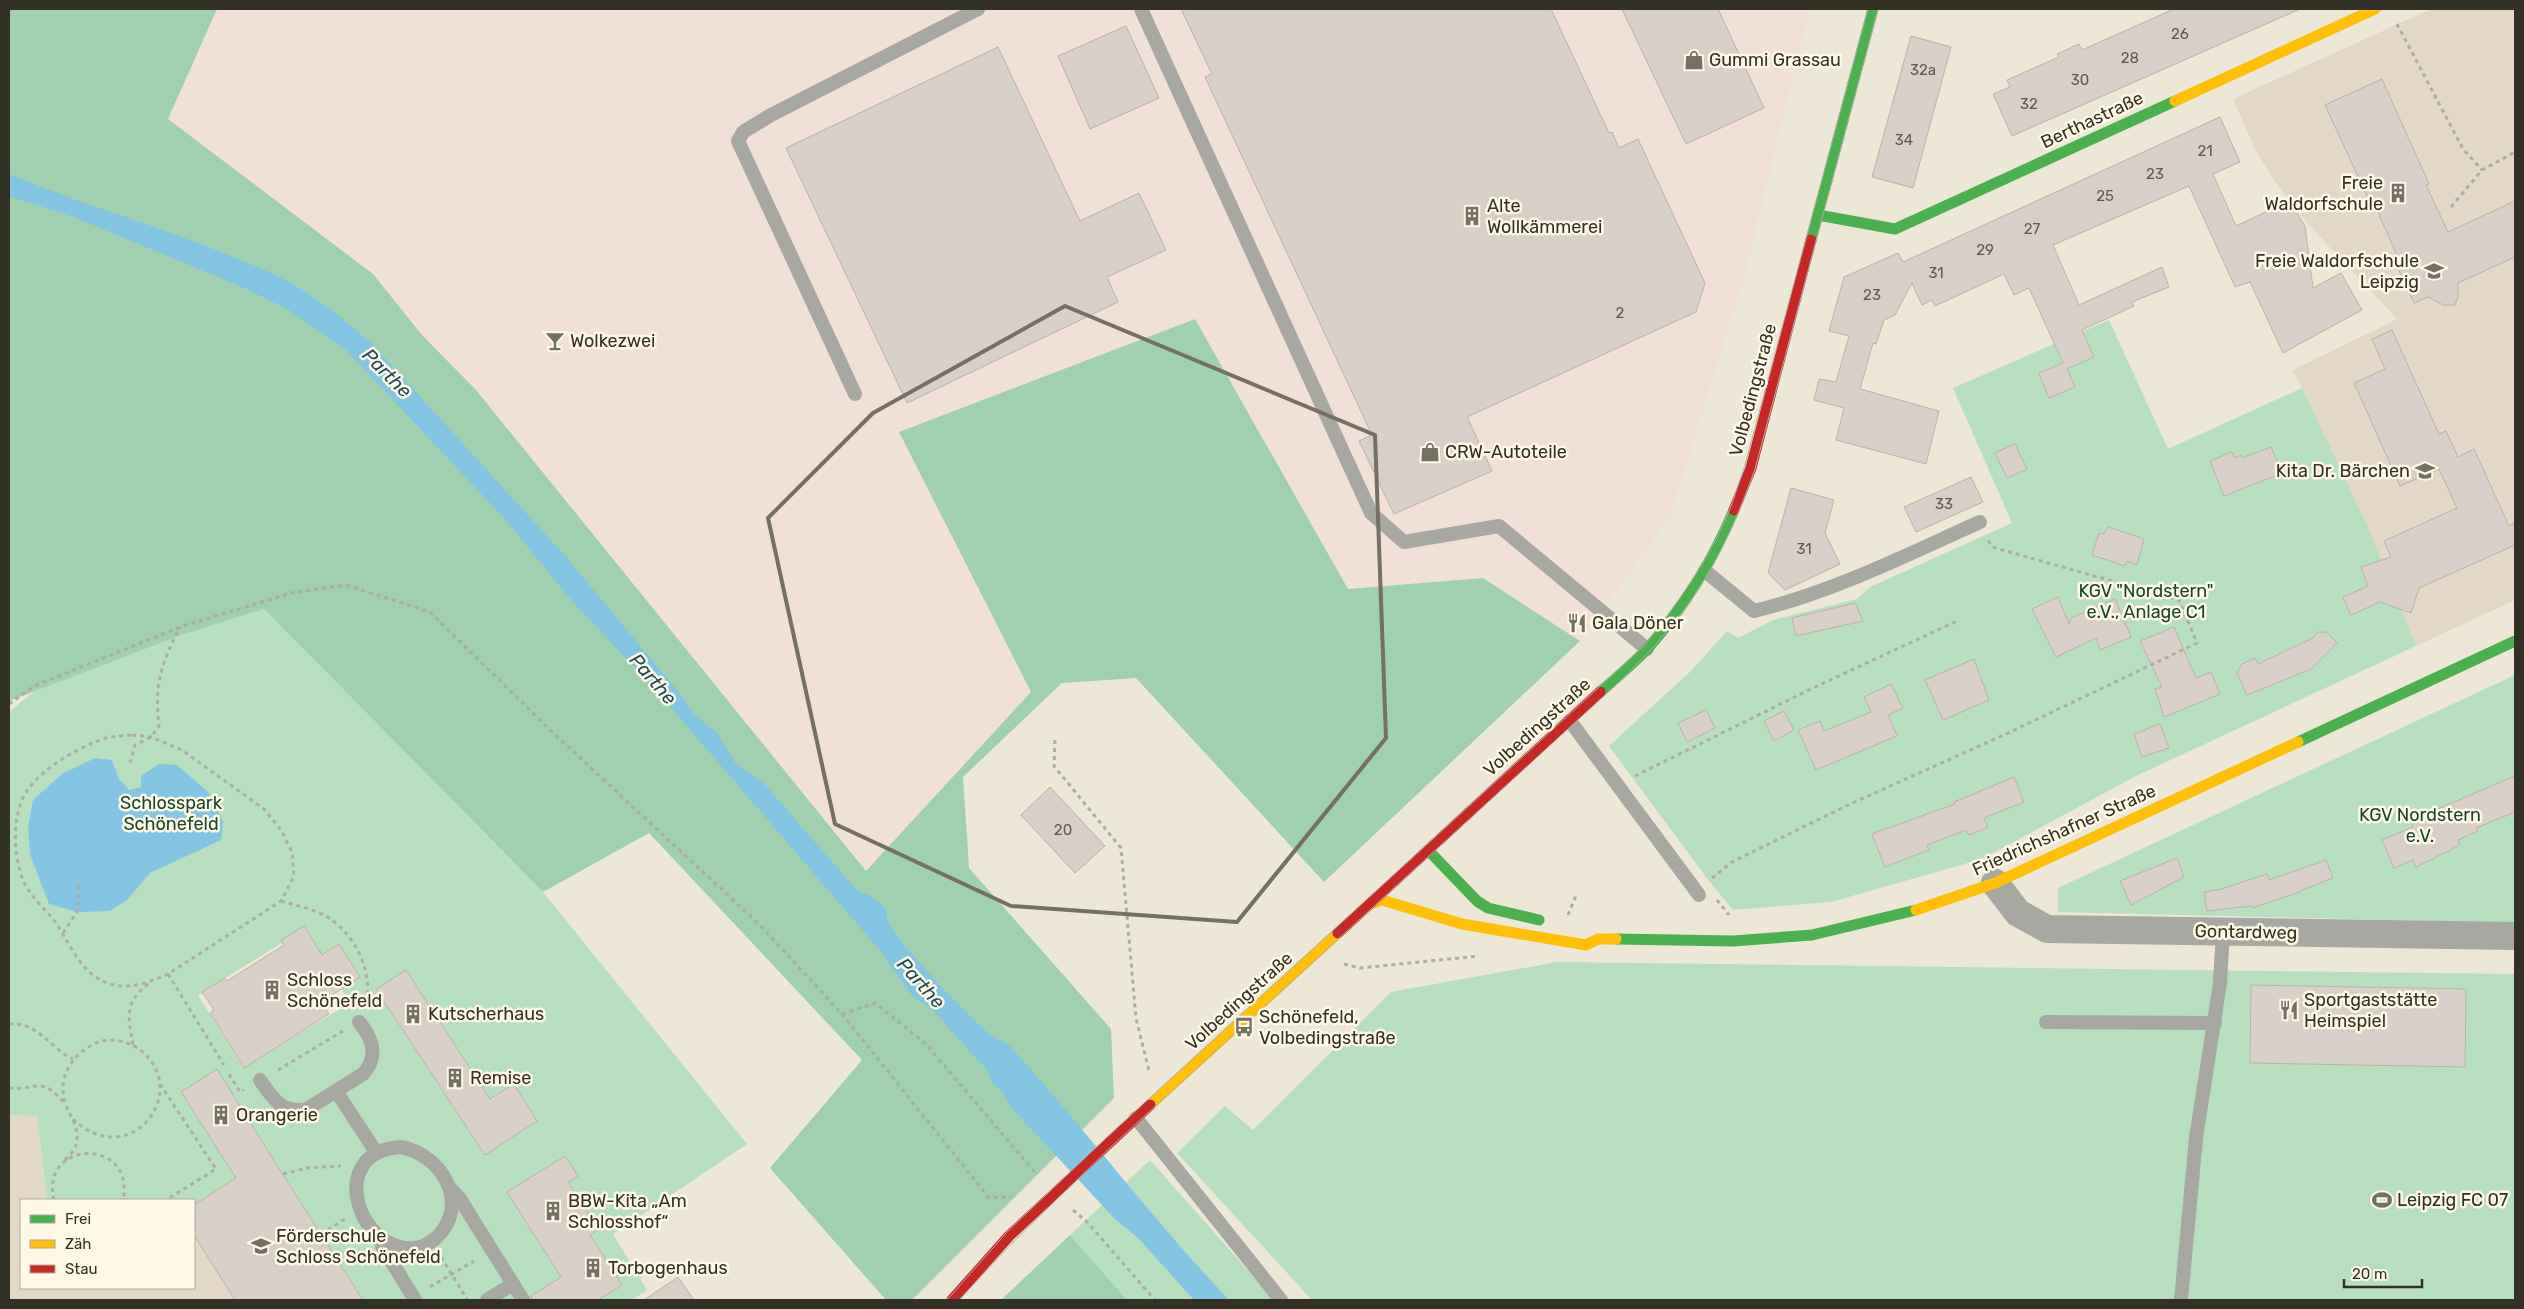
<svg xmlns="http://www.w3.org/2000/svg" width="2524" height="1309" font-family="Rubik,sans-serif">
	<style>
		.commercial { fill: #f1e0d8 }
		.education { fill: #e3d7c8 }
		.green { fill: #b8dec0; fill-rule: evenodd }
		.forest { fill: #a0d0b0 }
		.water { fill: #83c5e2 }
		.building { fill: #d8d0c8; stroke: #bab2a9 }
		.lines { fill: none; stroke-linecap: round; stroke-linejoin: round }
		.path { stroke: #adaca5; stroke-width: 3; stroke-dasharray: 4 4; stroke-linecap: butt }
		.lane { stroke: #a7a8a1; stroke-width: 14 }
		.street { stroke: #a7a8a1; stroke-width: 28 }
		.fast { stroke: #4caf50; stroke-width: 11 }
		.slow { stroke: #ffc107; stroke-width: 11 }
		.jam { stroke: #c62828; stroke-width: 11 }
		.tram { stroke: #b0afa6; stroke-width: 1 }
		.marked { fill: none; stroke: #747063; stroke-width: 4; stroke-linejoin: round }
		.labels { text-anchor: middle; dominant-baseline: central; stroke-width: 5; stroke-linejoin: round; paint-order: stroke }
		.number-label { font-size: 15px; fill: #5f5a50 }
		.poi-label { font-size: 18px; fill: #333025; stroke: #fef9e7; text-anchor: start }
		.street-label { font-size: 18px; fill: #333025; stroke: #fef9e7 }
		.park-label { font-size: 18px; fill: #1c4430; stroke: #fef9e7 }
		.water-label { font-size: 19px; font-style: italic; fill: #1e475b; stroke: #fef9e7 }
	</style>
	<rect width="100%" height="100%" fill="#ece7d7"/>
	<path class="commercial" d="M217,9H1810L1743,281L1670,517L1580,641L1482,578L1348,589L1195,319L899,432L1031,692L866,871L476,390L422,335L168,119Z"/>
	<g class="education">
		<path d="M2431,9H2515V600L2416,646L2368,527L2293,370L2397,319L2308,224L2274,180L2257,153L2233,99Z"/>
		<path d="M9,1115L37,1116L47,1200H21V1288H194V1205L271,1156L362,1300H9Z"/>
	</g>
	<g class="green">
		<path d="M2109,320L2168,449L2302,388L2368,527L2416,646L2136,776L1982,859L1831,902L1733,910L1709,881L1609,746L1691,671L1727,631L1738,638L1773,620L1857,599L1870,587L2012,523L1953,388Z"/>
		<path d="M264,609L543,892L747,1144L613,1234L647,1290L632,1300H362L271,1156L194,1205V1200H47L37,1116L9,1115V712L36,690L182,635ZM304,929L350,1003L243,1068L198,995Z"/>
		<path d="M2515,675V923L2058,912V888Z"/>
		<path d="M1557,962L2515,974V1300H1312L1177,1153L1225,1106L1253,1130L1391,992Z"/>
		<path d="M1150,1160L1274,1300H1127L1070,1235Z"/>
	</g>
	<g class="forest">
		<path d="M9,9H217L168,119L373,274L422,335L476,390L866,871L1031,692L899,432L1195,319L1348,589L1483,578L1580,641L1324,882L1136,678L1062,683L963,777L969,868L1111,1029L1114,1098L912,1300H886L770,1168L862,1060L649,833L543,892L264,609L182,635L9,701Z"/>
		<path d="M1070,1235L1127,1300H1001Z"/>
	</g>
	<g class="water">
		<path d="M9,174C82,205 160,226 233,257C255,266 278,275 298,287C325,304 350,324 373,345L567,558L681,695L695,715L717,733L736,764L762,781L853,886L858,891L873,897L887,910V920L903,944L946,992L989,1034L1010,1046C1085,1129 1152,1219 1229,1300H1194L1138,1238L1114,1218L1009,1105L1003,1092L992,1082L986,1069L930,1007L913,997L879,949L654,688L572,601L505,519L346,350L289,310L240,286L74,217L9,196Z"/>
		<path d="M95,758L112,760L119,779L129,790L141,787V776L159,764L177,765L208,792L223,822L221,840L150,873L127,900L110,911L77,912L49,904L30,854L28,827L33,800L62,774Z"/>
	</g>
	<g class="building">
		<path d="M1181,9H1551L1609,133L1612,132L1619,148L1638,139L1705,283L1696,312L1467,417L1492,471L1394,514L1359,441L1372,435L1205,77L1212,74Z"/>
		<path d="M1622,9H1718L1764,108L1686,144Z"/>
		<path d="M2174,9H2300L2012,136L1993,94L2010,87L2007,80L2059,57L2057,54L2079,44L2082,50Z"/>
		<path d="M1126,26L1159,98L1090,129L1058,56Z"/>
		<path d="M1911,36L1951,47L1913,188L1872,177Z"/>
		<path d="M998,47L1080,221L1139,193L1166,250L1107,277L1118,302L907,403L786,148Z"/>
		<path d="M2382,79L2429,184L2426,185L2448,232L2515,201V257L2458,283V297L2455,305H2443L2428,297L2414,303L2393,257L2397,255L2376,208L2373,209L2325,105Z"/>
		<path d="M2220,117L2240,162L2213,174L2236,226L2289,201L2305,226L2313,288L2341,273L2362,310L2283,353L2250,282L2235,287L2189,186L2053,245L2079,305L2162,267L2169,287L2132,302L2134,306L2082,330L2094,357L2067,369L2075,387L2049,398L2039,373L2063,363L2029,288L2014,295L2004,274L1935,306L1932,300L1922,305L1912,283L1895,315L1884,320L1876,344L1873,343L1860,389L1939,411L1926,464L1836,440L1844,408L1814,400L1819,379L1836,382L1849,336L1829,331L1844,277L1898,253L1903,262Z"/>
		<path d="M2392,330L2439,434L2446,431L2458,457L2474,449L2509,526L2515,523V545L2419,588L2411,613L2380,602L2351,615L2343,597L2368,586L2361,567L2391,557L2384,541L2457,508L2439,469L2400,486L2354,383L2385,369L2372,339Z"/>
		<path d="M2015,444L2027,469L2007,478L1995,453Z"/>
		<path d="M2271,447L2282,473L2224,496L2210,461L2232,452L2234,458L2241,455L2242,458Z"/>
		<path d="M1971,477L1983,502L1916,532L1904,507Z"/>
		<path d="M1791,488L1834,500L1825,533L1840,564L1785,590L1768,573Z"/>
		<path d="M2108,527L2144,539L2137,565L2127,561L2125,566L2092,555L2099,533L2104,534Z"/>
		<path d="M2058,597L2069,624L2071,618L2115,599L2131,637L2100,650L2096,638L2056,657L2032,609Z"/>
		<path d="M1855,603L1863,621L1796,636L1792,618Z"/>
		<path d="M2174,627L2196,678L2211,672L2220,694L2164,717L2155,689L2162,687L2140,641Z"/>
		<path d="M2318,632H2326L2337,643L2311,669L2247,695L2237,673L2242,664L2255,658L2258,664L2313,638Z"/>
		<path d="M1974,659L1989,700L1943,720L1925,680Z"/>
		<path d="M1891,684L1903,708L1888,715L1897,736L1816,770L1798,730L1820,721L1824,731L1871,712L1864,697Z"/>
		<path d="M1706,710L1715,728L1687,742L1678,723Z"/>
		<path d="M1784,711L1794,730L1774,741L1764,721Z"/>
		<path d="M2160,724L2169,748L2142,757L2134,734Z"/>
		<path d="M2515,776V812L2476,828L2478,831L2458,840L2460,845L2416,867L2413,860L2394,868L2382,840L2413,827L2412,824L2436,813L2435,810Z"/>
		<path d="M2014,777L2024,802L1984,818L1988,827L1969,835L1966,830L1927,845L1929,850L1885,867L1872,834L1955,804L1954,802Z"/>
		<path d="M1050,787L1105,846L1075,873L1021,815Z"/>
		<path d="M2177,858L2184,877L2131,905L2120,881Z"/>
		<path d="M2326,860L2333,878L2302,890V891L2252,908L2251,906L2207,911L2204,892L2222,889L2267,874L2269,880Z"/>
		<path d="M304,926L322,955L339,944L360,977L321,1002L329,1014L244,1068L210,1013L214,1010L202,992L225,978L227,981L284,945L281,940Z"/>
		<path d="M406,970L490,1099L514,1084L537,1121L485,1155L376,989Z"/>
		<path d="M2251,985L2466,989L2465,1067L2250,1063Z"/>
		<path d="M217,1069L271,1156L363,1300H235L194,1235V1205L236,1178L181,1092Z"/>
		<path d="M565,1156L578,1176L568,1182L599,1230L590,1235L622,1285L598,1300H532L531,1296L561,1277L507,1192Z"/>
		<path d="M678,1277L694,1300H644Z"/>
	</g>
	<g class="lines">
		<g class="path">
			<path d="M2397,24L2463,149L2482,170"/>
			<path d="M2451,207L2482,170L2515,152"/>
			<path d="M9,704L34,686L180,627L291,593L346,585L430,612L549,729L758,923L842,1014L989,1198L1011,1197"/>
			<path d="M132,735L151,737L182,750L239,791L264,809L281,830L292,852L294,876L281,901L168,974C150,982 129,990 110,984C82,975 72,948 58,926C46,908 27,896 21,874C14,854 13,823 21,803C31,773 78,747 106,738C114,736 124,736 132,735Z"/>
			<path d="M1055,740L1054,766L1121,848L1136,1018L1149,1071"/>
			<path d="M130,763L135,745L151,737L159,726C154,685 161,664 180,627"/>
			<path d="M1635,776L1815,687L1957,621"/>
			<path d="M1712,878L1732,862L1848,805L2006,734L2197,643L2179,600L1992,547L1988,540"/>
			<path d="M1717,900L1729,915"/>
			<path d="M281,901C297,906 315,909 329,918C357,937 373,972 366,1006"/>
			<path d="M1568,915L1577,893"/>
			<path d="M63,933L77,912L79,885"/>
			<path d="M1344,964L1360,968L1479,956"/>
			<path d="M168,974L224,1065"/>
			<path d="M842,1014L875,1003L925,1043L1037,1175"/>
			<path d="M9,1024C37,1021 50,1048 73,1059"/>
			<path d="M133,1045C128,1015 124,1003 149,983"/>
			<path d="M278,1070L343,1031"/>
			<path d="M229,1074L240,1092L244,1090"/>
			<path d="M160,1084L216,1169L166,1200"/>
			<path d="M9,1088C38,1090 41,1075 65,1104"/>
			<path d="M65,1160C72,1153 77,1148 77,1137C78,1126 70,1116 66,1105C56,1079 72,1053 96,1043C110,1037 127,1041 139,1049C194,1090 130,1175 72,1118"/>
			<path d="M283,1174L307,1168L341,1166"/>
			<path d="M54,1200C39,1139 136,1137 123,1200"/>
			<path d="M1073,1210L1088,1223L1155,1300"/>
			<path d="M321,1234L345,1219"/>
			<path d="M441,1257L467,1299"/>
			<path d="M430,1287L474,1261"/>
		</g>
		<g class="lane">
			<path d="M1141,9L1371,513L1404,542L1499,526L1647,649"/>
			<path d="M855,394L738,141L743,132L771,115L978,9"/>
			<path d="M1705,571L1754,611C1833,592 1906,555 1980,522"/>
			<path d="M1570,721L1699,895"/>
			<path d="M2046,1022L2215,1023"/>
			<path d="M260,1080C273,1099 282,1114 307,1109L363,1074C379,1056 373,1039 359,1022"/>
			<path d="M336,1091L376,1152"/>
			<path d="M1136,1118L1281,1300"/>
			<path d="M401,1147C443,1155 471,1205 436,1238C430,1243 424,1247 416,1248C357,1254 325,1151 401,1147Z"/>
			<path d="M450,1188L460,1199L523,1300"/>
			<path d="M380,1237L382,1246L415,1300"/>
			<path d="M487,1300L513,1284"/>
			<path d="M2181,1300L2196,1138L2220,983L2223,932"/>
		</g>
		<path class="street" d="M1995,883L2018,913L2047,929L2515,936"/>
		<g class="fast">
			<path d="M1818,215L1895,229L2175,101"/>
			<path d="M1811,240L1873,9"/>
			<path d="M1600,692C1616,678 1633,664 1648,648C1684,607 1713,560 1734,510"/>
			<path d="M2298,742L2515,641"/>
			<path d="M1428,850L1477,901L1488,908L1539,920"/>
			<path d="M1616,939L1733,941L1812,935L1916,910"/>
		</g>
		<g class="slow">
			<path d="M2175,101L2375,9"/>
			<path d="M1370,904L1382,900L1462,924L1586,945L1598,939H1616"/>
			<path d="M1916,910L1995,883L2298,742"/>
			<path d="M1150,1105L1338,933"/>
		</g>
		<g class="jam">
			<path d="M1734,510L1751,468L1811,240"/>
			<path d="M1338,933L1600,692"/>
			<path d="M952,1300L1009,1236L1150,1105"/>
		</g>
		<g class="tram">
			<path d="M947,1300L1007,1232L1107,1137L1644,646C1676,605 1706,564 1727,516C1734,500 1739,482 1745,465L1868,9"/>
			<path d="M959,1300L1014,1241L1114,1144L1616,685C1688,617 1722,562 1755,469L1878,9"/>
		</g>
	</g>
	<path class="marked" d="M1065,306L1375,435L1386,738L1237,922L1011,906L835,824L768,518L873,413Z"/>
	<defs>
		<symbol id="shop-bare" viewBox="-9 -9 18 18"><path d="M-5-2.5h2.3a2.7 3.5 0 0 1 5.4 0H5L5.5 6h-11ZM-1.5-2.5h3a1.5 2.3 0 0 0-3 0Z" fill="#747063" stroke="#fef9e7" stroke-width="2.5" paint-order="stroke"/></symbol>
		<symbol id="building-bare" viewBox="-9 -9 18 18"><path d="M-4-6H4V6H1V3H-1V6H-4ZM-2.5-4.3h1.7v1.8h-1.7ZM.8-4.3h1.7v1.8H.8ZM-2.5-1h1.7V.8h-1.7ZM.8-1h1.7V.8H.8Z" fill="#747063" stroke="#fef9e7" stroke-width="2.5" paint-order="stroke"/></symbol>
		<symbol id="school-bare" viewBox="-9 -9 18 18"><path d="M0-5L7-2L0 1L-7-2ZM-4 1L0 2.5L4 1V4Q0 6-4 4Z" fill="#747063" stroke="#fef9e7" stroke-width="2.5" paint-order="stroke"/></symbol>
		<symbol id="bar-bare" viewBox="-9 -9 18 18"><path d="M-6-5H6L.8 .8V4.5H3.5V6h-7V4.5H-.8V.8Z" fill="#747063" stroke="#fef9e7" stroke-width="2.5" paint-order="stroke"/></symbol>
		<symbol id="restaurant-bare" viewBox="-9 -9 18 18"><path d="M-5-6h1v4h1v-4h1v4h1v-4h1v5L-1.5 .5V6h-2V.5L-5-1ZM5-6V6H3V1.5H1.5Q1.5-4 5-6Z" fill="#747063" stroke="#fef9e7" stroke-width="2.5" paint-order="stroke"/></symbol>
		<symbol id="bus-bare" viewBox="-9 -9 18 18"><path d="M-5-6H5V4H4V6H2V4H-2V6H-4V4H-5ZM-3.5-4V0h7V-4ZM-3.5 1.2v1.5H-2V1.2ZM2 1.2v1.5H3.5V1.2Z" fill="#747063" stroke="#fef9e7" stroke-width="2.5" paint-order="stroke"/></symbol>
		<symbol id="stadium-bare" viewBox="-9 -9 18 18"><path d="M0-5a6.5 5 0 1 0 0 10a6.5 5 0 1 0 0-10ZM-3.5-1.8h7v3.6h-7Z" fill="#747063" stroke="#fef9e7" stroke-width="2.5" paint-order="stroke"/></symbol>
	</defs>
	<g fill-rule="evenodd">
		<use href="#shop-bare" x="1680" y="46" width="28" height="28"/>
		<use href="#building-bare" x="2384" y="179" width="28" height="28"/>
		<use href="#building-bare" x="1458" y="202" width="28" height="28"/>
		<use href="#school-bare" x="2420" y="257" width="28" height="28"/>
		<use href="#bar-bare" x="541" y="327" width="28" height="28"/>
		<use href="#shop-bare" x="1416" y="438" width="28" height="28"/>
		<use href="#school-bare" x="2411" y="457" width="28" height="28"/>
		<use href="#restaurant-bare" x="1563" y="609" width="28" height="28"/>
		<use href="#building-bare" x="258" y="976" width="28" height="28"/>
		<use href="#restaurant-bare" x="2275" y="996" width="28" height="28"/>
		<use href="#building-bare" x="399" y="1000" width="28" height="28"/>
		<use href="#bus-bare" x="1230" y="1013" width="28" height="28"/>
		<use href="#building-bare" x="441" y="1064" width="28" height="28"/>
		<use href="#building-bare" x="207" y="1101" width="28" height="28"/>
		<use href="#stadium-bare" x="2368" y="1186" width="28" height="28"/>
		<use href="#building-bare" x="539" y="1197" width="28" height="28"/>
		<use href="#school-bare" x="247" y="1232" width="28" height="28"/>
		<use href="#building-bare" x="579" y="1254" width="28" height="28"/>
	</g>
	<g class="labels">
		<g class="number-label">
			<text x="2180" y="34">26</text>
			<text x="2130" y="58">28</text>
			<text x="1923" y="70">32a</text>
			<text x="2080" y="80">30</text>
			<text x="2029" y="104">32</text>
			<text x="1904" y="140">34</text>
			<text x="2205" y="151">21</text>
			<text x="2155" y="174">23</text>
			<text x="2105" y="196">25</text>
			<text x="2032" y="229">27</text>
			<text x="1985" y="250">29</text>
			<text x="1936" y="273">31</text>
			<text x="1872" y="295">23</text>
			<text x="1620" y="313">2</text>
			<text x="1944" y="504">33</text>
			<text x="1804" y="549">31</text>
			<text x="1063" y="830">20</text>
		</g>
		<g class="poi-label">
			<text x="1709" y="60">Gummi Grassau</text>
			<text x="2383" y="183" text-anchor="end">Freie<tspan x="2383" dy="21">Waldorfschule</tspan></text>
			<text x="1487" y="206">Alte<tspan x="1487" dy="21">Wollkämmerei</tspan></text>
			<text x="2419" y="261" text-anchor="end">Freie Waldorfschule<tspan x="2419" dy="21">Leipzig</tspan></text>
			<text x="570" y="341">Wolkezwei</text>
			<text x="1445" y="452">CRW-Autoteile</text>
			<text x="2410" y="471" text-anchor="end">Kita Dr. Bärchen</text>
			<text x="1592" y="623">Gala Döner</text>
			<text x="287" y="980">Schloss<tspan x="287" dy="21">Schönefeld</tspan></text>
			<text x="2304" y="1000">Sportgaststätte<tspan x="2304" dy="21">Heimspiel</tspan></text>
			<text x="428" y="1014">Kutscherhaus</text>
			<text x="1259" y="1017">Schönefeld,<tspan x="1259" dy="21">Volbedingstraße</tspan></text>
			<text x="470" y="1078">Remise</text>
			<text x="236" y="1115">Orangerie</text>
			<text x="2397" y="1200">Leipzig FC 07</text>
			<text x="568" y="1201">BBW-Kita „Am<tspan x="568" dy="21">Schlosshof“</tspan></text>
			<text x="276" y="1236">Förderschule<tspan x="276" dy="21">Schloss Schönefeld</tspan></text>
			<text x="608" y="1268">Torbogenhaus</text>
		</g>
		<g class="street-label">
			<text transform="translate(2092 120) rotate(-25)">Berthastraße</text>
			<text transform="translate(1753 390) rotate(-75)">Volbedingstraße</text>
			<text transform="translate(1537 727) rotate(-42)">Volbedingstraße</text>
			<text transform="translate(2064 830) rotate(-24)">Friedrichshafner Straße</text>
			<text transform="translate(2246 932) rotate(1)">Gontardweg</text>
			<text transform="translate(1239 1001) rotate(-42)">Volbedingstraße</text>
		</g>
		<g class="park-label">
			<text x="2146" y="591">KGV "Nordstern"<tspan x="2146" dy="21">e.V., Anlage C1</tspan></text>
			<text x="171" y="803">Schlosspark<tspan x="171" dy="21">Schönefeld</tspan></text>
			<text x="2420" y="815">KGV Nordstern<tspan x="2420" dy="21">e.V.</tspan></text>
		</g>
		<g class="water-label">
			<text transform="translate(387 373) rotate(45)">Parthe</text>
			<text transform="translate(653 679) rotate(49)">Parthe</text>
			<text transform="translate(921 983) rotate(48)">Parthe</text>
		</g>
	</g>
	<rect width="2524" height="1309" fill="none" stroke="#333025" stroke-width="20"/>
	<rect x="20" y="1199" width="175" height="90" fill="#fef9e7" stroke="#ada999"/>
	<rect x="30" y="1215" width="25" height="8" fill="#4caf50" stroke="#ada999"/>
	<text x="65" y="1224" font-size="15" fill="#333025">Frei</text>
	<rect x="30" y="1240" width="25" height="8" fill="#ffc107" stroke="#ada999"/>
	<text x="65" y="1249" font-size="15" fill="#333025">Zäh</text>
	<rect x="30" y="1265" width="25" height="8" fill="#c62828" stroke="#ada999"/>
	<text x="65" y="1274" font-size="15" fill="#333025">Stau</text>
	<path d="M2344 1279v8h78v-8" fill="none" stroke="#333025" stroke-width="2.5"/>
	<text x="2352" y="1279" font-size="15" fill="#333025" stroke="#fef9e7" stroke-width="4" paint-order="stroke">20 m</text>
</svg>
